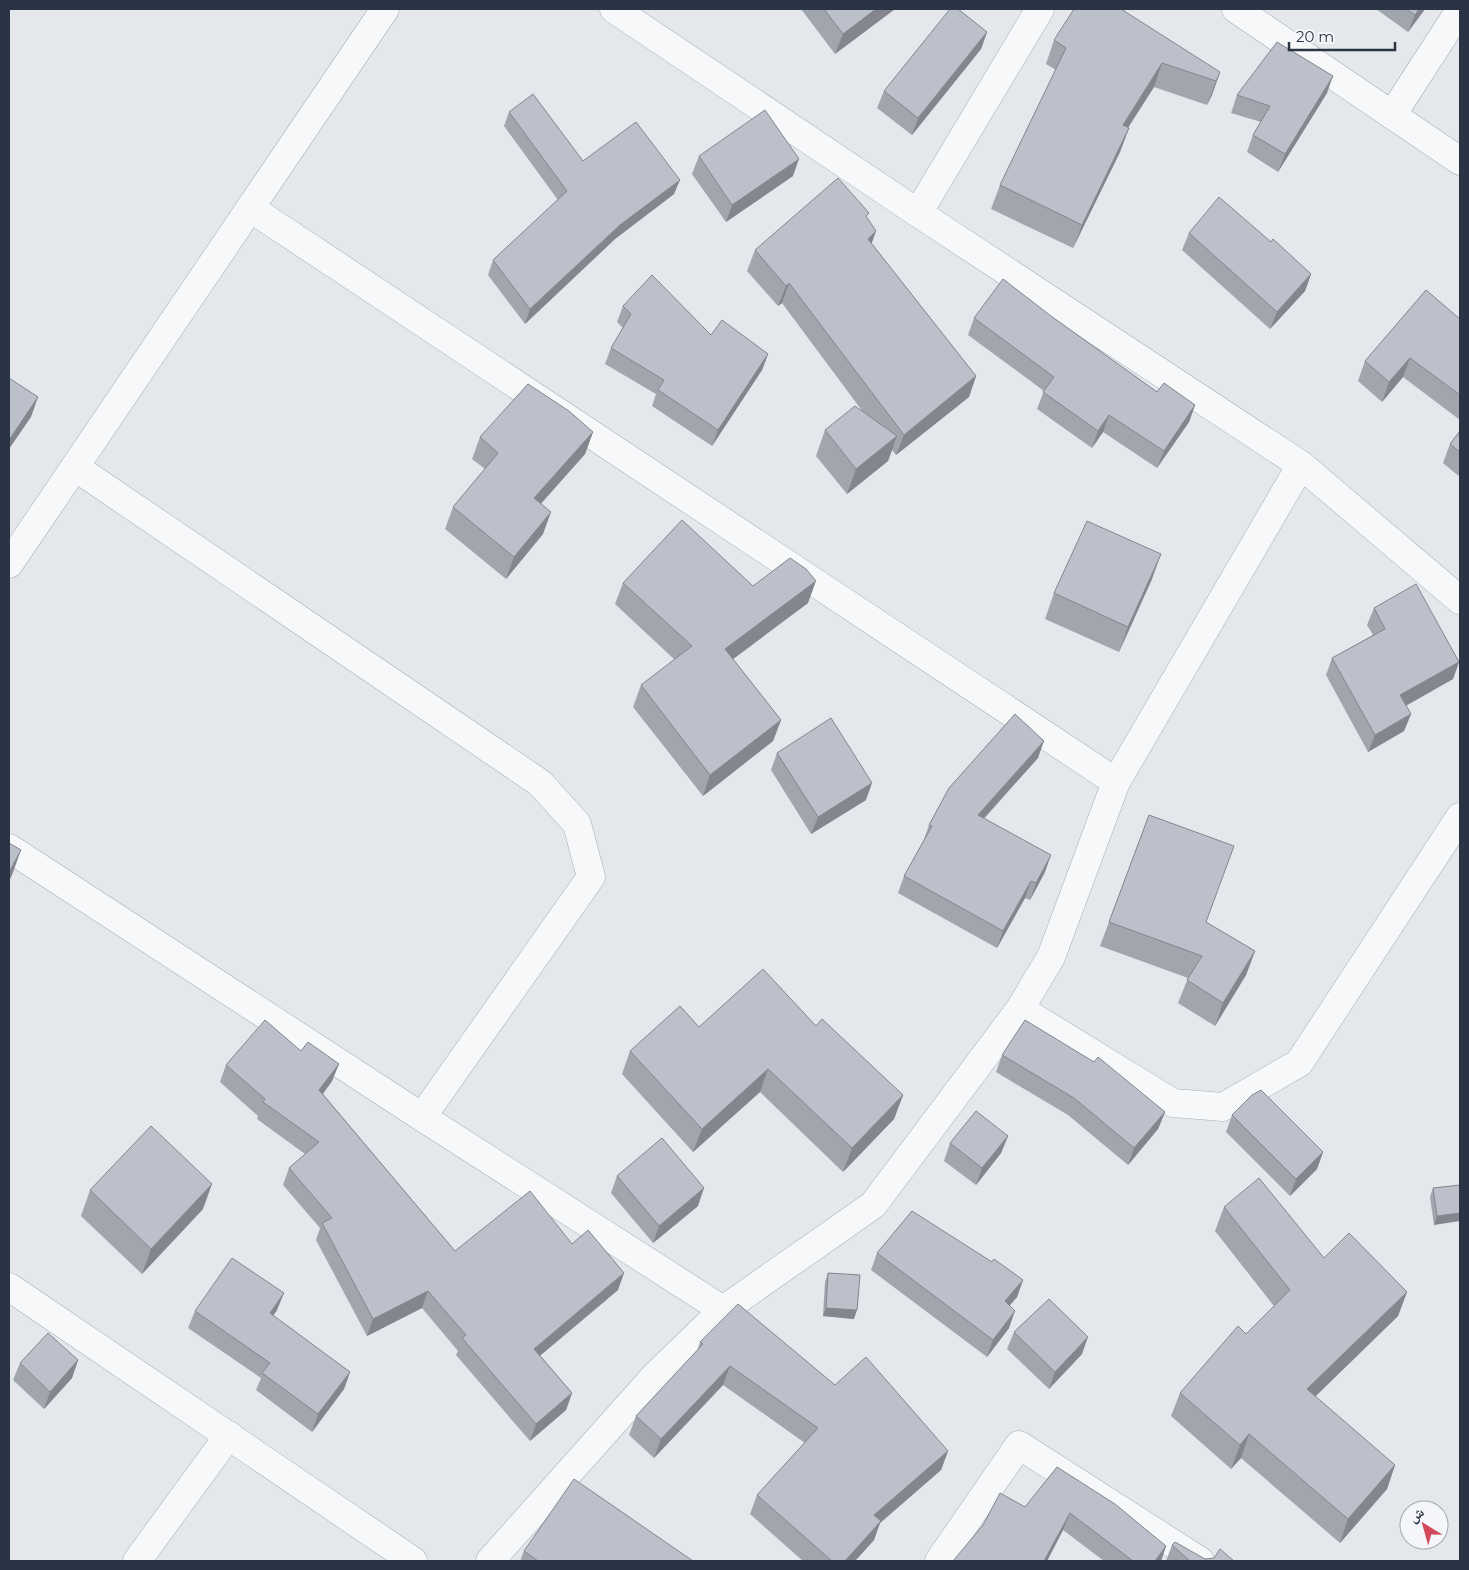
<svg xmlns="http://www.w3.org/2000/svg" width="1469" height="1570" font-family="Montserrat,'Noto Naskh Arabic',sans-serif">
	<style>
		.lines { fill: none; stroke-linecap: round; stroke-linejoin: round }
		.minor-casing { stroke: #a9aeb7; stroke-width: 29 }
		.minor { stroke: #f7f8fa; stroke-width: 28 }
		.wall { fill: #a1a5ae }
		.shaded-wall { fill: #83868d }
		.building { fill: #bbc0ca; stroke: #83868d }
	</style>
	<rect width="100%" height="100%" fill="#e4e7ec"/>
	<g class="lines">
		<defs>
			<g id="minor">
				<path d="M614,9L918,213L1301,465L1460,600"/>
				<path d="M1236,9L1460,161"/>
				<path d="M1392,115L1460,10"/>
				<path d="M250,208L1116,782L1301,465"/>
				<path d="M918,213L1040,9"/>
				<path d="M9,564L385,9"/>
				<path d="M9,848L422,1117L591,877L577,824L540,783L75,467"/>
				<path d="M1020,1009L1173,1103L1223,1107L1299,1063L1460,817"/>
				<path d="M422,1117L723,1310"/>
				<path d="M9,1287L413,1561"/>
				<path d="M137,1561L229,1435"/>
				<path d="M490,1561L654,1377L723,1310L873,1205L1020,1009L1051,957L1116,782"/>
				<path d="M939,1561L1019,1445L1200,1561"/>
			</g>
		</defs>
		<use href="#minor" class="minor-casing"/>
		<use href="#minor" class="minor"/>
	</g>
	<g class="wall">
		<path d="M801,9H895L835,54Z"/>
		<path d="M1376,9H1425L1408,32Z"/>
		<path d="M987,32L981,49L912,135L877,108L884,91Z"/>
		<path d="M1054,40L1220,72L1212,95L1207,105L1154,87L1128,128H1129L1120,152L1073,248L991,209L1000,185L1056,70L1046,64Z"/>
		<path d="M1327,93L1278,172L1247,152L1253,135L1261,122L1231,113L1237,95Z"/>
		<path d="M509,112L583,161L674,194L615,239L525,324L488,275L493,260L558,200L504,126Z"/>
		<path d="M699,156L793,176L726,222L692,174Z"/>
		<path d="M867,218L872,244L976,376L969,397L896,455L892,450L888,461L847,494L816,456L825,430L863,412L782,303L778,306L747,271L755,250Z"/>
		<path d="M1189,233L1311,274L1305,291L1270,329L1182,250Z"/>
		<path d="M623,306L768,354L762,370L712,446L652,406L656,394L605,364L611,348L623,328L617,322Z"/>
		<path d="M1051,316L1157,392L1195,405L1189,422L1157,468L1103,432L1092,448L1037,409L1044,391L968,335L974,318Z"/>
		<path d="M1460,319V420L1403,377L1382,402L1358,381L1365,361Z"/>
		<path d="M1460,431V477L1443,463L1450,444Z"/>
		<path d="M593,432L585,454L541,504L543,534L506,579L445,529L453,507L485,469L472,459L480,437Z"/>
		<path d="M1152,579L1119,652L1045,619L1054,593Z"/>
		<path d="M623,583L753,586L808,603L733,659L781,720L773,741L703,796L633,707L641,685L675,660L615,604Z"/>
		<path d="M1374,608L1459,662L1453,679L1406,706L1411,714L1404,731L1368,752L1326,675L1332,658L1373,635L1367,625Z"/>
		<path d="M777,753L866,800L811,834L771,770Z"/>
		<path d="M1038,758L984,819L1045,872L1030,900L1025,898L997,948L898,893L904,876L923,842L929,825Z"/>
		<path d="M1149,815L1206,922L1255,951L1246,975L1215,1026L1178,1003L1188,978L1100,946Z"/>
		<path d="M816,1026L903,1095L894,1119L843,1172L760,1092L693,1152L622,1074L630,1051L699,1027Z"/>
		<path d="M301,1051L339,1064L332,1081L323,1094L455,1251L572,1244L618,1290L540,1355L572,1393L566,1410L530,1441L456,1355L458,1351L422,1308L367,1336L316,1240L320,1228L283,1185L289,1168L305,1154L257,1119L258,1116L220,1082L226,1065Z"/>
		<path d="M1002,1055L1165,1112L1158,1129L1128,1165L1068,1115L996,1072Z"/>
		<path d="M1232,1115L1323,1152L1317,1169L1290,1196L1226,1132Z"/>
		<path d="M1008,1136L1001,1153L976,1185L944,1161L950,1143Z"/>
		<path d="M617,1176L698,1206L653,1243L611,1193Z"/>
		<path d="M1460,1185L1434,1225L1430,1197L1433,1188Z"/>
		<path d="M90,1190L203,1209L142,1274L81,1216Z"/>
		<path d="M1224,1207L1324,1258L1407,1292L1398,1316L1315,1397L1395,1465L1387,1489L1340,1543L1241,1458L1231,1469L1171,1416L1180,1393L1246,1334L1274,1306L1215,1231Z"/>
		<path d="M877,1253L992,1262L1023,1280L1017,1297L1010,1305L1009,1328L987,1357L871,1270Z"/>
		<path d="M828,1273L854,1319L823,1316L825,1282Z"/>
		<path d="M277,1310L273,1316L350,1372L344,1389L312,1432L256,1390L261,1378L188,1328L195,1311Z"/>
		<path d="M1014,1332L1082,1354L1049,1389L1007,1349Z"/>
		<path d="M700,1342L835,1385L948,1451L941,1470L880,1523L874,1540L855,1561H803L750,1514L757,1495L805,1443L723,1385L654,1458L629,1435L636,1416L697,1351Z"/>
		<path d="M78,1360L72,1378L44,1409L13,1380L20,1363Z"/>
		<path d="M1057,1467L1166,1546L1161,1561H1104L1063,1530L1047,1561H953L1025,1507Z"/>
		<path d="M1172,1545L1205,1559L1234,1561H1166Z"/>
		<path d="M524,1551L693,1561H520Z"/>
	</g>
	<g class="shaded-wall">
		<path d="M876,9H895L835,54L843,34Z"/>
		<path d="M1419,9H1425L1408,32L1415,15Z"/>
		<path d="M987,32L981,49L912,135L918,118Z"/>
		<path d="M1162,63L1154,87L1114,149L1123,125Z"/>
		<path d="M1220,72L1212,95L1207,105L1216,81Z"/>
		<path d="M1333,76L1327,93L1278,172L1285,154Z"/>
		<path d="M1129,128L1120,152L1073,248L1082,225Z"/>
		<path d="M799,159L793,176L726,222L732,205Z"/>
		<path d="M680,180L674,194L615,239L525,324L530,309L620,225Z"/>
		<path d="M876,231L869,251L868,239Z"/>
		<path d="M1311,274L1305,291L1270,329L1277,312Z"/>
		<path d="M789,283L782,303L778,306L786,286Z"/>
		<path d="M768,354L762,370L712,446L718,430Z"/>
		<path d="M1410,358L1403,377L1382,402L1389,382Z"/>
		<path d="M976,376L969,397L896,455L904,435Z"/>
		<path d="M38,397L31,417L9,449V440Z"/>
		<path d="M1195,405L1189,422L1157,468L1164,451Z"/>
		<path d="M1109,415L1103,432L1092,448L1098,431Z"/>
		<path d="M593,432L585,454L526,520L534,498Z"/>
		<path d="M897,436L888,461L847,494L856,469Z"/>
		<path d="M551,512L543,534L506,579L514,557Z"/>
		<path d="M1161,554L1152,579L1119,652L1128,627Z"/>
		<path d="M816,581L808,603L717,671L725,649Z"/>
		<path d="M1459,662L1453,679L1394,712L1400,695Z"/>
		<path d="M1411,714L1404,731L1368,752L1375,735Z"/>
		<path d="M781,720L773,741L703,796L710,775Z"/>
		<path d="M1044,741L1038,758L971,832L978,815Z"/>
		<path d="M872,783L866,800L811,834L818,817Z"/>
		<path d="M21,850L12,875L9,881V872Z"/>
		<path d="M1051,855L1045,872L1030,900L1036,883Z"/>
		<path d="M1031,881L1025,898L997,948L1003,931Z"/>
		<path d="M1255,951L1246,975L1215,1026L1223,1003Z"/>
		<path d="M339,1064L332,1081L313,1107L319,1090Z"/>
		<path d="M768,1069L760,1092L693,1152L702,1129Z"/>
		<path d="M903,1095L894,1119L843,1172L852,1148Z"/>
		<path d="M1165,1112L1158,1129L1128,1165L1134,1148Z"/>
		<path d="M1008,1136L1001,1153L976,1185L982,1168Z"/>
		<path d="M1323,1152L1317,1169L1290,1196L1296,1179Z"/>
		<path d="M212,1184L203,1209L142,1274L151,1249Z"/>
		<path d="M704,1188L698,1206L653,1243L659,1226Z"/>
		<path d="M1460,1213V1221L1434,1225L1437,1216Z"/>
		<path d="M624,1273L618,1290L528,1366L534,1349Z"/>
		<path d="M1023,1280L1017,1297L999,1318L1005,1301Z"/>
		<path d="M428,1291L422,1308L367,1336L373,1319Z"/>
		<path d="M1407,1292L1398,1316L1298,1413L1307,1389Z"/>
		<path d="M284,1293L277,1310L263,1330L270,1313Z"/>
		<path d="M826,1308L857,1310L854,1319L823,1316Z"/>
		<path d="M1015,1311L1009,1328L987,1357L993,1340Z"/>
		<path d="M1088,1337L1082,1354L1049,1389L1055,1372Z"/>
		<path d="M78,1360L72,1378L44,1409L50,1392Z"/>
		<path d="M730,1366L723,1385L654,1458L661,1439Z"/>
		<path d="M350,1372L344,1389L312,1432L318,1414Z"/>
		<path d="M572,1393L566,1410L530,1441L536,1424Z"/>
		<path d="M1249,1434L1241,1458L1231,1469L1240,1445Z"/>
		<path d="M948,1451L941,1470L880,1523L874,1540L855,1561H845L874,1515Z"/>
		<path d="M1395,1465L1387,1489L1340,1543L1348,1519Z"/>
		<path d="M1070,1513L1063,1530L1047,1561H1044Z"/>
		<path d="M1166,1546L1161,1561H1155Z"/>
	</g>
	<g class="building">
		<path d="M824,9H876L843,34Z"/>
		<path d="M950,9H958L987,32L918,118L884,91Z"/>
		<path d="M1074,9H1121L1220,72L1216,81L1162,63L1123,125L1129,128L1082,225L1000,185L1066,48L1054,40Z"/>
		<path d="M1406,9H1419L1415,15Z"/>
		<path d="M1277,42L1333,76L1285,154L1253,135L1270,106L1237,95Z"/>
		<path d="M533,94L583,161L636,122L680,180L620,225L530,309L493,260L567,191L509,112Z"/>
		<path d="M765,110L799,159L732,205L699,156Z"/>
		<path d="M838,178L869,213L866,216L876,231L868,239L976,376L904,435L789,283L786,286L755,250Z"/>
		<path d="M1219,197L1271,242L1273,239L1311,274L1277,312L1189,233Z"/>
		<path d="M652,275L711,335L722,320L768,354L718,430L658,390L664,380L611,348L631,314L623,306Z"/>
		<path d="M1003,279L1051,316L1157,392L1164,383L1195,405L1164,451L1109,415L1098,431L1043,392L1054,377L974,318Z"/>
		<path d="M1426,290L1460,319V395L1410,358L1389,382L1365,361Z"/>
		<path d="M9,378L38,397L9,440Z"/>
		<path d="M528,384L569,411L593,432L534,498L551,512L514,557L453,507L498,453L480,437Z"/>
		<path d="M855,406L897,436L856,469L825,430Z"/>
		<path d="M1460,431V452L1450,444Z"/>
		<path d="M682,520L753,586L790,558L806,569L816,581L725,649L781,720L710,775L641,685L692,646L623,583Z"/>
		<path d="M1087,521L1161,554L1128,627L1054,593Z"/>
		<path d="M1416,584L1459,662L1400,695L1411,714L1375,735L1332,658L1385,629L1374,608Z"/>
		<path d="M1015,714L1044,741L978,815L1051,855L1036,883L1031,881L1003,931L904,876L932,826L929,825L949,788Z"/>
		<path d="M831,718L872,783L818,817L777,753Z"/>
		<path d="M1149,815L1234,846L1206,922L1255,951L1223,1003L1187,980L1202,956L1109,922Z"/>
		<path d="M9,843L21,850L9,872Z"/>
		<path d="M763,969L816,1026L822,1019L903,1095L852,1148L768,1069L702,1129L630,1051L680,1006L699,1027Z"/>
		<path d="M265,1020L301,1051L308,1042L339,1064L319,1090L455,1251L530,1191L572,1244L588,1230L624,1273L534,1349L572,1393L536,1424L462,1338L466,1335L428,1291L373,1319L322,1223L332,1218L289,1168L319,1142L263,1102L265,1099L226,1065Z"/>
		<path d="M1025,1020L1094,1062L1098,1057L1165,1112L1134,1148L1074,1098L1002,1055Z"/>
		<path d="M1261,1090L1323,1152L1296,1179L1232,1115L1252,1095Z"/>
		<path d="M976,1111L1008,1136L982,1168L950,1143Z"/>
		<path d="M151,1126L212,1184L151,1249L90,1190Z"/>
		<path d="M662,1138L704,1188L659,1226L617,1176Z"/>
		<path d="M1259,1178L1324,1258L1349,1233L1407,1292L1307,1389L1395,1465L1348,1519L1249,1434L1240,1445L1180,1393L1238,1326L1246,1334L1290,1290L1224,1207Z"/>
		<path d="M1460,1185V1213L1437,1216L1433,1188Z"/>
		<path d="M912,1211L992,1262L994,1259L1023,1280L1005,1301L1015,1311L993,1340L877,1253Z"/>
		<path d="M232,1258L284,1293L270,1313L350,1372L318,1414L262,1373L270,1363L195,1311Z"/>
		<path d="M828,1273L860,1275L857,1310L826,1308Z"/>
		<path d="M1049,1299L1088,1337L1055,1372L1014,1332Z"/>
		<path d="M738,1304L835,1385L866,1357L948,1451L874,1515L881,1521L845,1561H832L757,1495L818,1428L730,1366L661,1439L636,1416L703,1344L700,1342Z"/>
		<path d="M48,1333L78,1360L50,1392L20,1363Z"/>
		<path d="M1057,1467L1115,1504L1166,1546L1155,1561H1133L1070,1513L1044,1561H953L983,1525L1000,1493L1025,1507Z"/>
		<path d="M574,1479L693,1561H538L524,1551Z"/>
		<path d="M1175,1542L1205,1559L1214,1558L1220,1549L1234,1561H1190L1172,1545Z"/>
	</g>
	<rect width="1469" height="1570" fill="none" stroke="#2b3445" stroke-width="20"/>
	<g transform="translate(1424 1525) rotate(323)"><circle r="24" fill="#f4f6f9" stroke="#a4a8b1"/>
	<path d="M0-4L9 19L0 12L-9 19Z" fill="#d1495b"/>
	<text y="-8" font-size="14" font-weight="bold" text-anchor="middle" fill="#2b3445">ش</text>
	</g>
	<path d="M1289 42v8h106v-8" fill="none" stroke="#2b3445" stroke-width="2.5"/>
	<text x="1296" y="42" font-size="15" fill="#2b3445" stroke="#f4f6f9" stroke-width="4" paint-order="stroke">20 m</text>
</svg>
